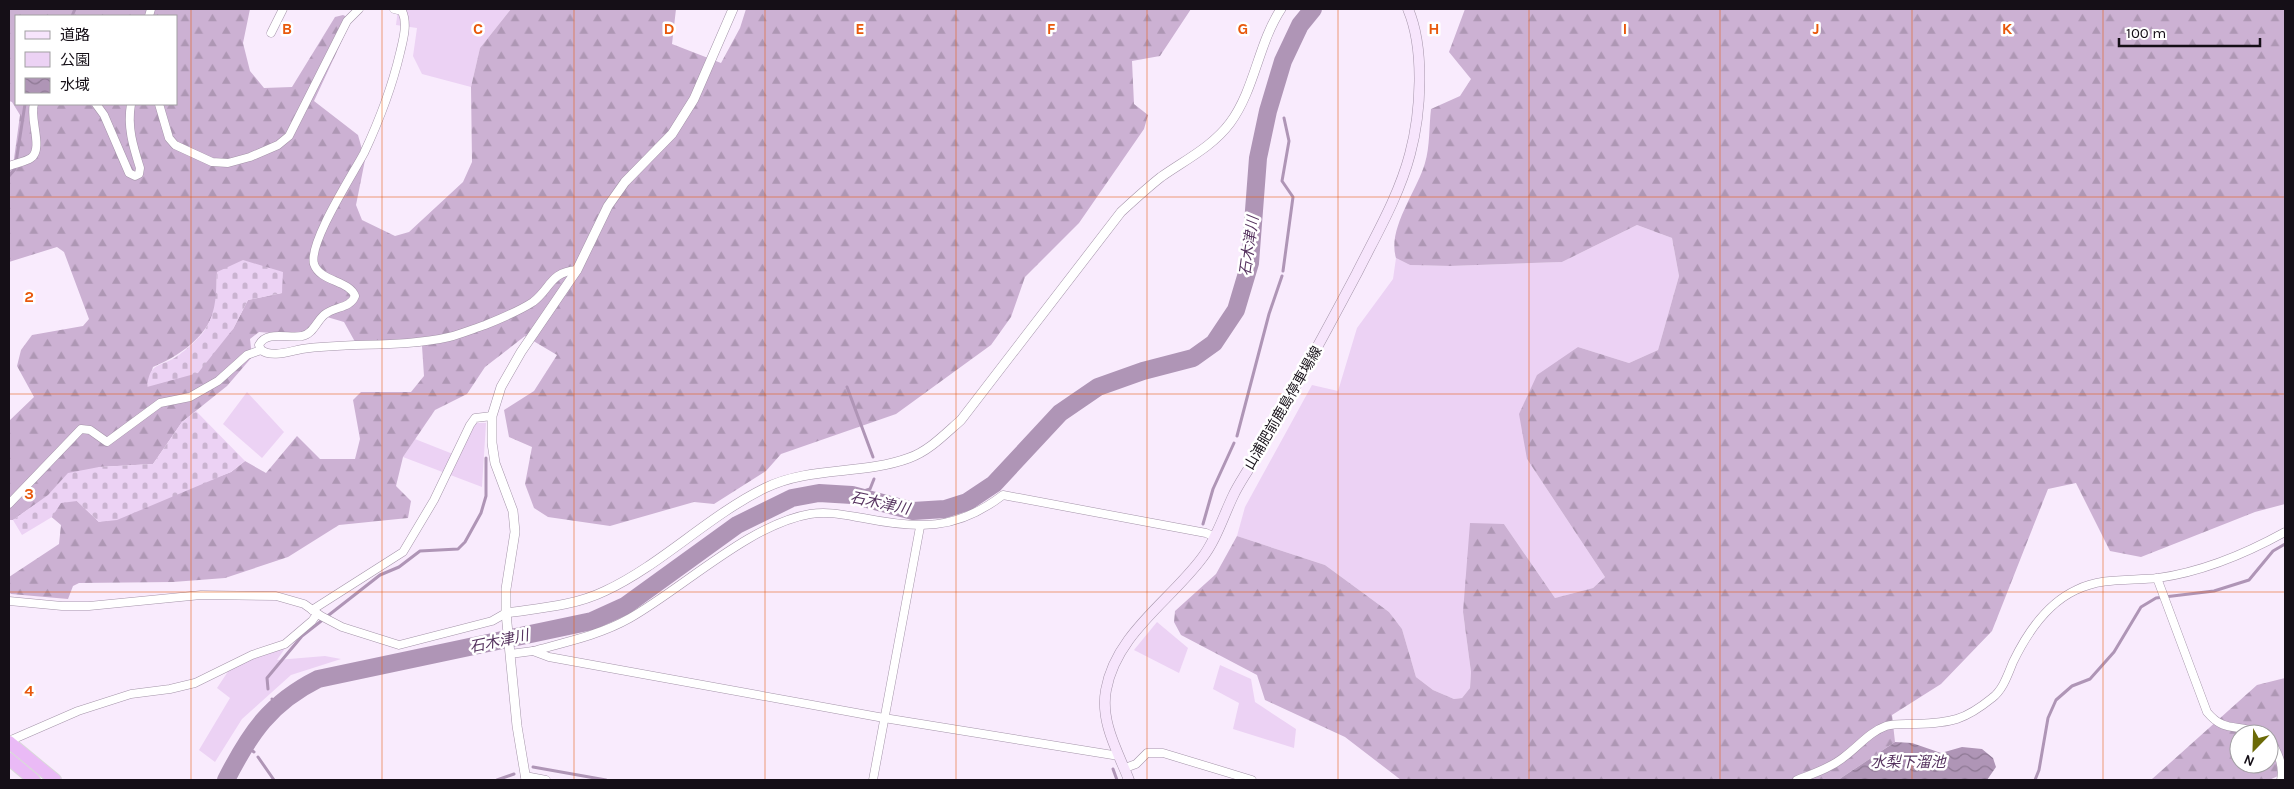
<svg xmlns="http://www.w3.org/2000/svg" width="2294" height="789" font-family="Karla,'Noto Sans JP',sans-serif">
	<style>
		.green { fill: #ecd2f4 }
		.forest { fill: url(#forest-firs); fill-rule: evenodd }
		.cemetery { fill: url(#cemetery-stones) }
		.water { fill: url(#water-waves) }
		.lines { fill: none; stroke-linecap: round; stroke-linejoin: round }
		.stream { stroke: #af95b6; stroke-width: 3 }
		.river { stroke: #af95b6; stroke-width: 18 }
		.minor-casing { stroke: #a494a9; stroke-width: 9 }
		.tertiary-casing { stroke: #a494a9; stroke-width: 10 }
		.secondary-casing { stroke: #a494a9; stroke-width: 11 }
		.trunk-casing { stroke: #dad9da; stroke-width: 14 }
		.minor { stroke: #fff; stroke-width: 8 }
		.tertiary { stroke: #fff; stroke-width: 9 }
		.secondary { stroke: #f7e5fc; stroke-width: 10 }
		.trunk { stroke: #eabaf6; stroke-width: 12 }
		.grid { fill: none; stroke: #e8590c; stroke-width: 1; stroke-opacity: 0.55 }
		.labels { text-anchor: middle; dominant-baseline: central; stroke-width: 5; stroke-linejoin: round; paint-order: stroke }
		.street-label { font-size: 14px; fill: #150f17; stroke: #fff }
		.water-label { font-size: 15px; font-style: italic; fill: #56335f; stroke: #fff }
		.grid-label { font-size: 16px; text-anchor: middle; font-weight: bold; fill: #e8590c; stroke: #fff; stroke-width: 5; stroke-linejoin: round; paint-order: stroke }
	</style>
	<defs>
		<pattern id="forest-firs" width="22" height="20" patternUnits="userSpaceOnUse" patternTransform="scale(1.25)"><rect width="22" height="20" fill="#ccb1d3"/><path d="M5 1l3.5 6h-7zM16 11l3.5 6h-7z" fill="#ae97b4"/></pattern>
		<pattern id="cemetery-stones" width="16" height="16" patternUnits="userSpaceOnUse" patternTransform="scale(1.25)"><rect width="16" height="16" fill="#ecd2f4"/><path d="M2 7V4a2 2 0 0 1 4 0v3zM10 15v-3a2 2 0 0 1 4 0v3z" fill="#cab3d0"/></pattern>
		<pattern id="water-waves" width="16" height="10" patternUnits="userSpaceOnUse" patternTransform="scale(1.25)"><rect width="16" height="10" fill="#af95b6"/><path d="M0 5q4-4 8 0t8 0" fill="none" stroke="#8d7893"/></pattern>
	</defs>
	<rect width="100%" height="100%" fill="#f9ebfd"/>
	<g class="green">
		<path d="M398,9H511L480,48L471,87L422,74L413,56L417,28L396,25Z"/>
		<path d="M1637,225L1672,238L1679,276L1658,350L1629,363L1578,347L1527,459L1605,577L1593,588L1555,598L1504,524L1463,612L1471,672L1470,688L1462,698L1454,699L1433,690L1416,677L1402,629L1389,612L1325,565L1237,536L1245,507L1312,385L1338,391L1357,328L1393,279L1396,258L1410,265L1450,266L1562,262Z"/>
		<path d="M247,392L284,432L262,458L223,424Z"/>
		<path d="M474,423H486L482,487L403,457L415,439L458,456Z"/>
		<path d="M1157,622L1188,648L1179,673L1134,650Z"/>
		<path d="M288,644L277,660L325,656L341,659L291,675L242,719L215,762L199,750L230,698L217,688L229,670L255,654Z"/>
		<path d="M1220,665L1251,679L1255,702L1296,729L1294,748L1233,729L1239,703L1213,689Z"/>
	</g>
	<g class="forest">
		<path d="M9,9H250L243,43L250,71L264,88L292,87L335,17L343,15L352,19L314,101L358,135L365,160L356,205L362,220L395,236L409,232L463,182L472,162L471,87L480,48L511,9H676L672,44L721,63L740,28L746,9H1191L1160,56L1132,61L1134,104L1148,115L1144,129L1079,223L1025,277L1011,317L991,345L896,414L781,454L766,471L714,504L694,502L610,526L548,517L534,508L525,484L532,447L509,437L504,410L534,391L557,355L525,336L485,367L467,394L435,410L403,457L396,486L411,501L408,518L339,525L288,557L225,578L173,582L79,583L73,586L68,599L11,594L9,592V577L59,544L61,525L36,504L13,520H9V421L34,397L17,366L21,350L32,335L83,326L89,319L64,252L57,247L9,262V172L13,166L20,115L12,102L9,101ZM16,16H176V104H16ZM217,272L282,293L248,300L233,329L147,386L153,367C179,356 208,337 215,307C218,296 216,283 217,272ZM327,317L344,322L359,349L422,346L424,376L411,392H361L353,400L360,439L355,459H320L297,436L266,473L245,461L231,472L99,522L77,501L99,467L153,464L182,422L227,386L252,357L250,339L259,332L310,336Z"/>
		<path d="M1465,9H2285V504L2255,512L2141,557L2110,551L2076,483L2048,489L1992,631L1941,684L1892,715L1895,742L1838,780H1401L1345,737L1265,700L1257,675L1181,635L1174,622L1175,611L1216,574L1237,536L1325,565L1389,612L1402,629L1416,677L1433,690L1454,699L1462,698L1470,688L1471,672L1463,612L1470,523L1504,524L1555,598L1593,588L1605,577L1527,459L1519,414L1537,375L1578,347L1629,363L1658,350L1679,276L1672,238L1637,225L1562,262L1450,266L1410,265L1396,258C1387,229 1417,191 1425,163C1430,147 1429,126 1431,109L1460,96L1471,79L1449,52Z"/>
		<path d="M2285,678V773L2269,780H2151L2257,685ZM2239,734H2269V764H2239Z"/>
	</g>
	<g class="cemetery">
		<path d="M243,260L283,272L282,293L248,300L233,329L198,373L147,387C150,362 158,368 176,357C185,351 201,337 206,328C217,310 216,291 217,272Z"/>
		<path d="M196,411L245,461L231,472L117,520L99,522L77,501L61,503L52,517L22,535L13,520L48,495L68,473L99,467L153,464L182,422Z"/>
	</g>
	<path class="water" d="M1895,742L1912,743L1941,753L1962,747L1982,749L1993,758L1996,767L1987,780H1838Z"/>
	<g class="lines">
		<g class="stream">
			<path d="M72,16L75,9"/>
			<path d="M9,176L15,169L25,104"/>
			<path d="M1283,271L1293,197L1282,181L1289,141L1284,118"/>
			<path d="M847,387L873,457"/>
			<path d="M1237,436L1269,314L1282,276"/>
			<path d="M852,495L870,489L874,479"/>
			<path d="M1203,524L1213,489L1234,443"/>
			<path d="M268,689L267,678L302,636L380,575L399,567L420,551L458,549L465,542L481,513L486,496V458"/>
			<path d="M272,699L277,705"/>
			<path d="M244,745L254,752"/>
			<path d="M258,757L274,780"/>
			<path d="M533,767L606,780"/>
			<path d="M1113,769L1117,780"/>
			<path d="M497,780L514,774"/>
			<path d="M2035,780L2039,770L2048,718L2056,700L2072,686L2090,679L2114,652L2141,607L2156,598L2214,591L2249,580L2273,551L2285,544"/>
		</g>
		<path class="river" d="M226,780C250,733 270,703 318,679L592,621L625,606L737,525L792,498L819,493L852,495L913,511L945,509L967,502L994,484L1060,413L1098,387L1143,371L1193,358L1214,343L1236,310L1250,263L1258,158L1268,111L1283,61L1300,25L1313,9"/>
		<defs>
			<g id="minor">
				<path d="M149,16L151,9"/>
				<path d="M271,33L283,9"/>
				<path d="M96,104L104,115L129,173L135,176L139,174L140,168C133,146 127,127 131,104"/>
				<path d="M159,104L169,138L175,145L212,162L228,163L250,157L278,145L289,136L347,21L359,9"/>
				<path d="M9,166C16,163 25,162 31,158C44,149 29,118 34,104"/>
				<path d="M261,350L259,345C266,330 290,339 302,336C313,334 316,322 324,315C334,306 350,309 355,296C349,280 320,282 314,264C308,243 353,174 364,153C379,121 392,87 400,53C403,40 408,24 402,11L394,9"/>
				<path d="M9,504L81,429L90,430L107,442L160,403L190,397L218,381L247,355L261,350C272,358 290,351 302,349C350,342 401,348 449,337C461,334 473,329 485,325C500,319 519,311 533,302C551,288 550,272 577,270"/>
				<path d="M2157,578L2207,712C2226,735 2239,722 2259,734"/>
				<path d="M9,601L62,606H89L201,595L276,596L304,604L321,616L342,627L399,645L492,621L506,613"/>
				<path d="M312,610L403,552L434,500L470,425L475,418L492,416"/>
				<path d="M533,651C566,642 600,635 630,618C683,588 750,524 810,514C828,511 845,515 863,518C918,529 956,531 1003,495L1206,533L1215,537"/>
				<path d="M510,654L533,651L549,657L884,718L1119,756"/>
				<path d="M2269,740C2278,751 2284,766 2281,780"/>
				<path d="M9,741L78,711L131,694L170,689L195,683L252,655L285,644L312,621L317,614"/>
				<path d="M1125,768L1136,764L1147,753H1163L1252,780"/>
				<path d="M525,776L546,780"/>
				<path d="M873,780L920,527"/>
				<path d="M1797,780C1812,774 1831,768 1844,757C1858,747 1869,732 1886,726C1895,723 1907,724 1916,724C1951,723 1965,720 1992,698C2003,690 2008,674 2013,662C2027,633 2046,604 2076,590C2102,577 2131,581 2158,578C2201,572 2247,553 2285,532"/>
			</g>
			<g id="tertiary">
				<path d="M506,613C540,608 574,606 605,591C661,565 708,516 765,488C810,466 863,475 909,458C929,451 945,434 961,420L1121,212C1134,200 1147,188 1161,177C1185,160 1212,147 1230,123C1255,89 1258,44 1281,9"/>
				<path d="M526,780L517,726L506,613V589L515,532L513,511L495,463L492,443V416L501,387L521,352L577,270L608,206L625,182L672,134L694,99L733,9"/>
			</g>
			<path id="secondary" d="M1129,780C1118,752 1100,722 1106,690C1116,634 1170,601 1202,558C1216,540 1223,517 1233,496C1238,485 1246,474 1252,463C1289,400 1323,337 1357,273C1376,235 1399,196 1410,154C1421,113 1425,49 1408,9"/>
			<g id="trunk">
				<path d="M9,742L55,780"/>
				<path d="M9,759L34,780"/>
			</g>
		</defs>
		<use href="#minor" class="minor-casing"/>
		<use href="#tertiary" class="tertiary-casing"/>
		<use href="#secondary" class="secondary-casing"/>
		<use href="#trunk" class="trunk-casing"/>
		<use href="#minor" class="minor"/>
		<use href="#tertiary" class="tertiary"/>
		<use href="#secondary" class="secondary"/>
		<use href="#trunk" class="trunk"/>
	</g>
	<path class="grid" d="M191,9V780M382,9V780M574,9V780M765,9V780M956,9V780M1147,9V780M1338,9V780M1529,9V780M1720,9V780M1912,9V780M2103,9V780M9,197H2285M9,394H2285M9,592H2285"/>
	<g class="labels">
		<g class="street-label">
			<text transform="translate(1283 408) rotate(-60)">山浦肥前鹿島停車場線</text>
		</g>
		<g class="water-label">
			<text transform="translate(1249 246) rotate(-82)">石木津川</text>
			<text transform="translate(880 503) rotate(12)">石木津川</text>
			<text transform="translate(499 641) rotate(-12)">石木津川</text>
			<text x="1908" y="762">水梨下溜池</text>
		</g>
	</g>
	<g class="grid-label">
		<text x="287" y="34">B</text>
		<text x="478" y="34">C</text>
		<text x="669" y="34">D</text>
		<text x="860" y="34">E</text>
		<text x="1051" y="34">F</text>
		<text x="1243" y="34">G</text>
		<text x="1434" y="34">H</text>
		<text x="1625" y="34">I</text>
		<text x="1816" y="34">J</text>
		<text x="2007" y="34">K</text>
		<text x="29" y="302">2</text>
		<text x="29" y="499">3</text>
		<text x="29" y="696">4</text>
	</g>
	<rect width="2294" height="789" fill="none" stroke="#150f17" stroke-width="20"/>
	<rect x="15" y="15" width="162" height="90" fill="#ffffff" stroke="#a19fa2"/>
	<rect x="25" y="31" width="25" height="8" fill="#f7e5fc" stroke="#a19fa2"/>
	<text x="60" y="40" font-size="15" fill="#150f17">道路</text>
	<rect x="25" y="52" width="25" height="15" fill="#ecd2f4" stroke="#a19fa2"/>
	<text x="60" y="65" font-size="15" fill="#150f17">公園</text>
	<rect x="25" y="78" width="25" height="15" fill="url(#water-waves)" stroke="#a19fa2"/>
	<text x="60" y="90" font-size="15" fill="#150f17">水域</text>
	<g transform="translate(2254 749) rotate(203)"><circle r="24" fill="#ffffff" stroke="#a19fa2"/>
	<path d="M0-4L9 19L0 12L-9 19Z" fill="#6b6a07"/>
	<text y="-8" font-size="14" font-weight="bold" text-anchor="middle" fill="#150f17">N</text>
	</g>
	<path d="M2119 38v8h141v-8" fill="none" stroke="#150f17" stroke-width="2.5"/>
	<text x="2126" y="38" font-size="15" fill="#150f17" stroke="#ffffff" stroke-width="4" paint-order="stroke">100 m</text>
</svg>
